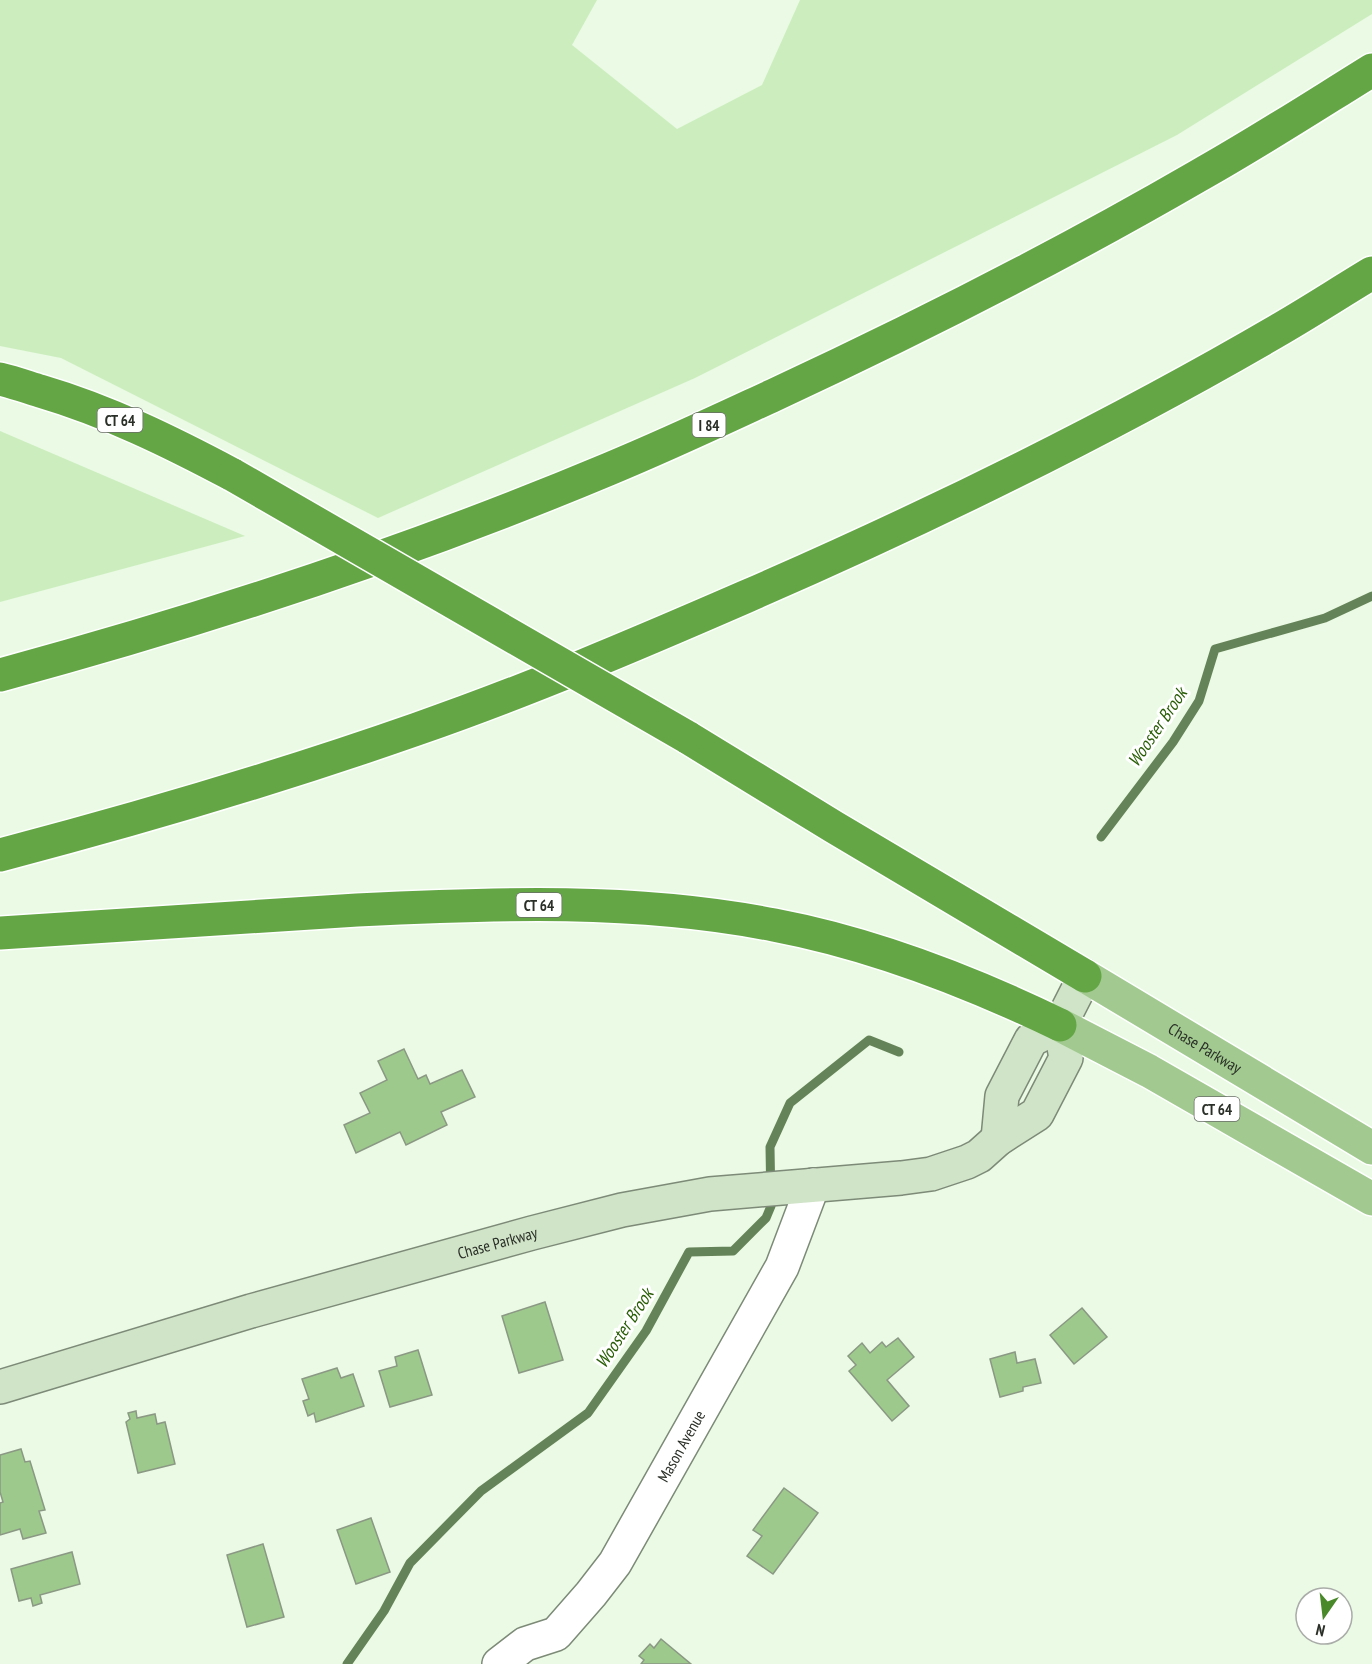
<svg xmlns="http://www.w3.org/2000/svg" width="1372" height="1664" font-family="'PT Sans Narrow',sans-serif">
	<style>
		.green { fill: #cceebe }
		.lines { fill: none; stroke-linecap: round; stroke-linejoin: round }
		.stream { stroke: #658358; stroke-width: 9 }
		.building { fill: #9ec98c; stroke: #8a9884; stroke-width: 1.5 }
		.minor-casing { stroke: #7c8a77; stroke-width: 36 }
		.secondary-casing { stroke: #7c8a77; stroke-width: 36 }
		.primary-casing { stroke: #fff; stroke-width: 36 }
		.motorway-casing { stroke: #fff; stroke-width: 36 }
		.minor { stroke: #fff; stroke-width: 33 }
		.secondary { stroke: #d0e4c8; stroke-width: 33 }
		.primary { stroke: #a2ca90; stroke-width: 33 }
		.motorway { stroke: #64a646; stroke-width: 33 }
		.motorway-bridge-casing { stroke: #fff; stroke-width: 36; stroke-linecap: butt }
		.motorway-bridge { stroke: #64a646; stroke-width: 33 }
		.labels { text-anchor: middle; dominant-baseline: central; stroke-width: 6; stroke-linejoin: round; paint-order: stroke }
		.shield { fill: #fff; stroke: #6a6d68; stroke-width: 1.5 }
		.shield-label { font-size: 15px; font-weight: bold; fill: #2a2f27 }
		.street-label { font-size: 16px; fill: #2a2f27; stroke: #fff }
		.water-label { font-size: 18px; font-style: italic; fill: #285d05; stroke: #fff }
	</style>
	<rect width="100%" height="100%" fill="#eafae4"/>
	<g class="green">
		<path d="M0,0H597L572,45L677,129L762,85L800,0H1372V14L1177,135L695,378L378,518L61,358L0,346Z"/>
		<path d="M0,431L245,536L0,602Z"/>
	</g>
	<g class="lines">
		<g class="stream">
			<path d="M1101,837L1173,742L1199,701L1215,649L1325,618L1372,596"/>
			<path d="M347,1664L384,1611L410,1563L481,1491L588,1413L646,1331L689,1252L733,1251L766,1218L771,1206L770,1147L790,1103L869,1040L899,1052"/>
		</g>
	</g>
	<g class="building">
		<path d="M404,1049L418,1079L426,1075L430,1084L462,1070L475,1097L441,1112L447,1125L406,1145L400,1132L356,1153L344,1125L370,1113L360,1093L387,1080L378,1061Z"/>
		<path d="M545,1302L563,1360L519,1373L502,1316Z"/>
		<path d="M1082,1308L1107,1337L1074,1364L1050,1335Z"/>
		<path d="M898,1338L914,1357L887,1380L909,1406L892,1421L849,1371L856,1365L848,1356L862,1343L870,1353L882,1342L886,1347Z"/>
		<path d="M418,1350L432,1395L390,1407L379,1371L397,1366L395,1357Z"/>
		<path d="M1015,1352L1017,1363L1035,1359L1041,1383L1023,1387V1391L1000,1397L990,1359Z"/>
		<path d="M337,1368L341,1378L353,1374L364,1406L316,1422L314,1413L308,1416L303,1401L309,1399L302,1379Z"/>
		<path d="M136,1411L137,1418L155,1414L157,1424L165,1422L175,1464L138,1473L126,1422L130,1419L128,1413Z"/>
		<path d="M21,1449L25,1462L30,1461L45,1510L39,1511L46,1533L23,1539L20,1529L0,1535V1503L3,1502L0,1492V1455Z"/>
		<path d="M784,1488L818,1513L773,1574L747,1556L762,1536L753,1530Z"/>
		<path d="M371,1518L390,1572L356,1584L337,1530Z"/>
		<path d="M263,1544L284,1617L247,1627L227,1555Z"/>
		<path d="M72,1552L80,1584L40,1595L42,1603L33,1606L31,1598L19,1601L11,1569Z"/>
		<path d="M661,1639L691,1664H641L644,1660L639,1656L650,1644L654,1648Z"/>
	</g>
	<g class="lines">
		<defs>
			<g id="minor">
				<path id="s1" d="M499,1664L525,1644L556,1634L591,1594L615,1563L782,1267L813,1185"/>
			</g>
			<g id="secondary">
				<path d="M998,1139L1002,1096L1031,1040L1060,1025L1085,976"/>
				<path id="s2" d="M0,1387L251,1311L532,1233L622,1210L710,1194L901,1178L931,1174L967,1162L979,1156L998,1139L1037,1114L1066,1058L1060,1025"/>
			</g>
			<g id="primary">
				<path id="s3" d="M1085,976L1372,1148"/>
				<path d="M1060,1025L1149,1071L1372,1199"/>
			</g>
			<g id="motorway">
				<path d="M0,379C13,382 27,387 40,391C108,411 171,442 233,475"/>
				<path d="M0,675C207,619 411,552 609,469C665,446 720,420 774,395C918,328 1060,256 1198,176C1257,143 1314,106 1372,70"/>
				<path d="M687,737L834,827L1085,976"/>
				<path d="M0,855C141,818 280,777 417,729C529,690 637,644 745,597C929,517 1109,429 1282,328C1313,310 1342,291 1372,273"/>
				<path d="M0,933C119,925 238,917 357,910C496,903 637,898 774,925C874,944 969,981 1060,1025"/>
			</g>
		</defs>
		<use href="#minor" class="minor-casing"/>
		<use href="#secondary" class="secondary-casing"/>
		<use href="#primary" class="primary-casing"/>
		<use href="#motorway" class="motorway-casing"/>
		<use href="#minor" class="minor"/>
		<use href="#secondary" class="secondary"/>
		<use href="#primary" class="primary"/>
		<use href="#motorway" class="motorway"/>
		<defs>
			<path id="motorway-bridge" d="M233,475L687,737"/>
		</defs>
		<use href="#motorway-bridge" class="motorway-bridge-casing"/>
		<use href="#motorway-bridge" class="motorway-bridge"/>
	</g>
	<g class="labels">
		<g class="shield">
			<rect x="97.5" y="408" width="45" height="24" rx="4.5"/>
			<rect x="692.5" y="413" width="33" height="24" rx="4.5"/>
			<rect x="516.5" y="893" width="45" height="24" rx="4.5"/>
			<rect x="1194.5" y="1097" width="45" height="24" rx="4.5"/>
		</g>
		<g class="shield-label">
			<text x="120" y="420">CT 64</text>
			<text x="709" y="425">I 84</text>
			<text x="539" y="905">CT 64</text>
			<text x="1217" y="1109">CT 64</text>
		</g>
		<g class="street-label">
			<text stroke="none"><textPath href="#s3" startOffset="140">Chase Parkway</textPath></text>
			<text stroke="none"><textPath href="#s2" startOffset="518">Chase Parkway</textPath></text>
			<text stroke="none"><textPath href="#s1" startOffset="292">Mason Avenue</textPath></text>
		</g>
		<g class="water-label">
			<text transform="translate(1157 727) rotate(-56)">Wooster Brook</text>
			<text transform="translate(624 1328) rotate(-57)">Wooster Brook</text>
		</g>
	</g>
	<g transform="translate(1324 1616) rotate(194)"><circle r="28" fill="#ffffff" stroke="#aaaca9" stroke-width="1.5"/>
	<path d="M0-4.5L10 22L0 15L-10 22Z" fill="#4a892a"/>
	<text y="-9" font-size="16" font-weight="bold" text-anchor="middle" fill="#2a2f27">N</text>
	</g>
</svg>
